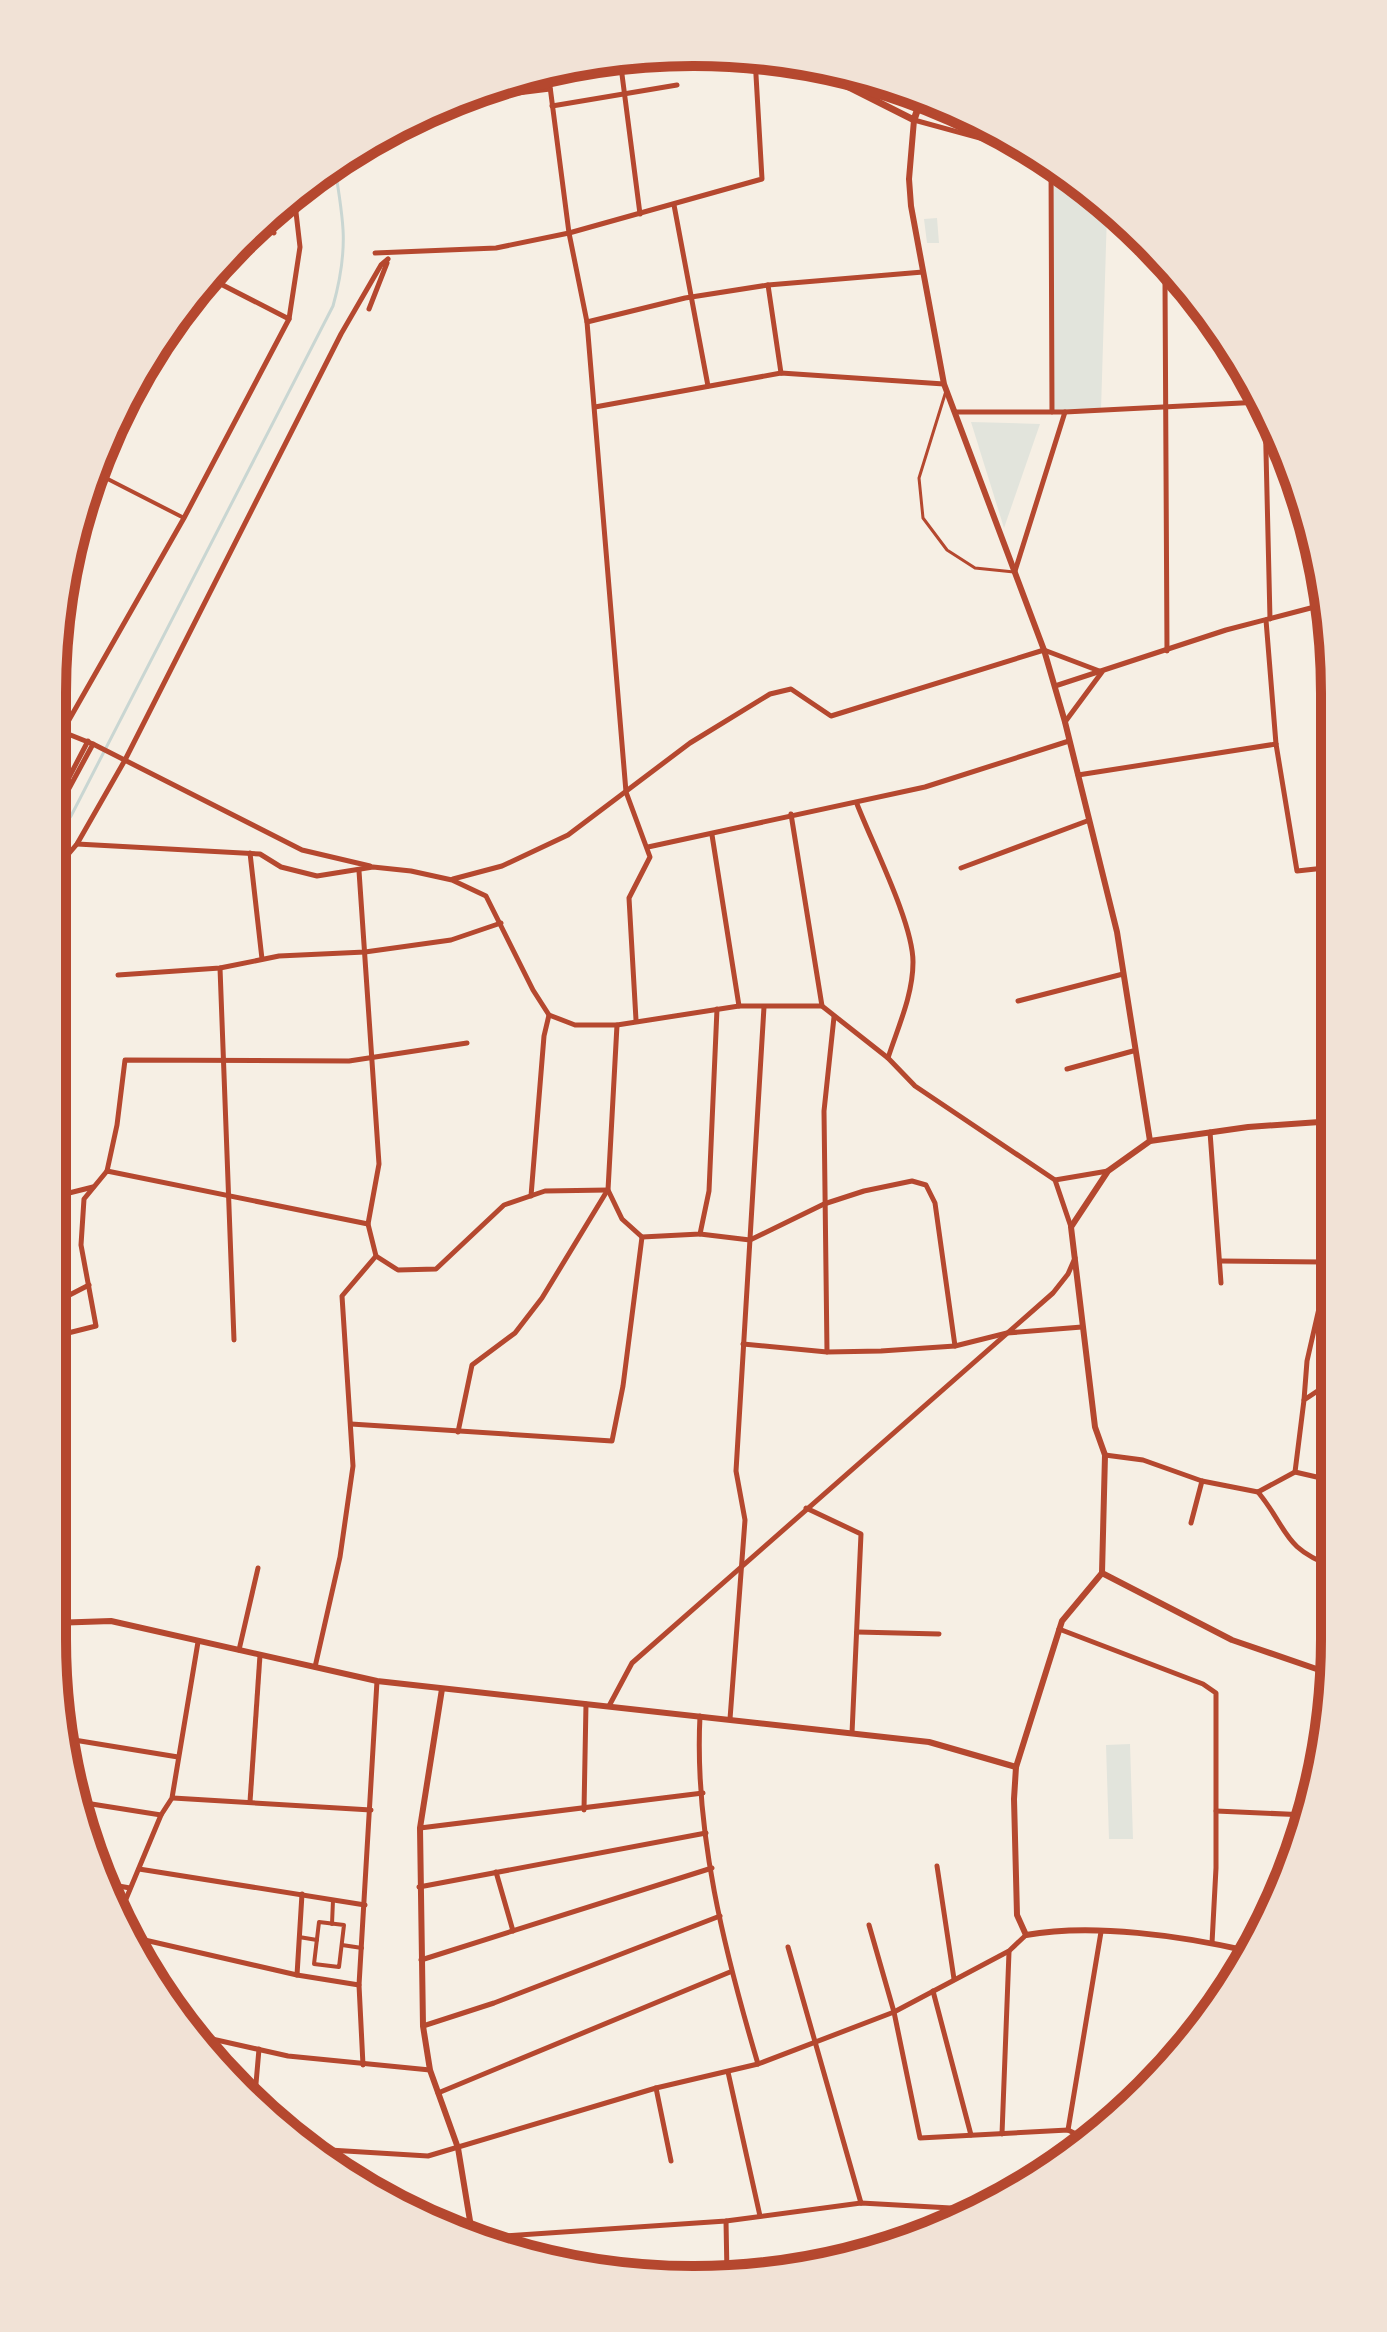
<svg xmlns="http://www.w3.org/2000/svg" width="1387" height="2332" font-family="'Archivo Narrow',sans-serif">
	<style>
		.green { fill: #e2e4dc }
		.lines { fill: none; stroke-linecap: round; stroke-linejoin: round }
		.stream { stroke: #c9d6d2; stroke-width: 3 }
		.service { stroke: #b5482f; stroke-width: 3 }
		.pedestrian { stroke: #b5482f; stroke-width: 4 }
		.minor { stroke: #b5482f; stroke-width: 5 }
		.tertiary { stroke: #b5482f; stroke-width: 6 }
		.secondary { stroke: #b5482f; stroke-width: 7 }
		.rim { fill: none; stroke: #b5482f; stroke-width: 10 }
	</style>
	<rect width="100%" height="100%" fill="#f6efe4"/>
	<g class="green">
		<path d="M1051,161L1107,213L1101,410L1052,412Z"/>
		<path d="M937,218L939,243H927L924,219Z"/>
		<path d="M971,422L1040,424L1004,528Z"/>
		<path d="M1130,1744L1133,1839H1109L1106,1745Z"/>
	</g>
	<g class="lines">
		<path class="stream" d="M53,839L71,816L333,306C349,249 344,221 334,163"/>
		<path class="service" d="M946,391L919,478L923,518L947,550L975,568L1014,572"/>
		<g class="pedestrian">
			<path d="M94,472L184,518"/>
			<path d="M102,476L121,437L113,433"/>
			<path d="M319,1922L344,1925L339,1967L314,1964Z"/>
			<path d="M332,1924L333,1900"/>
			<path d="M299,1937L317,1940"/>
			<path d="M342,1945L362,1948"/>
		</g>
		<g class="minor">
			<path d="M620,59L640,214"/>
			<path d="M548,71L569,233L587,322L626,792L650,857L629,898L636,1020"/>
			<path d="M447,102L550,89"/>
			<path d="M552,106L677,85"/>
			<path d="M914,120L1038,154"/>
			<path d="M1051,161L1052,412"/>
			<path d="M1097,201L1165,282L1185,283"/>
			<path d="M674,205L708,386"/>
			<path d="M258,225L274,233"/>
			<path d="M375,253L496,248L569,233L762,179L755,58"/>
			<path d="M209,278L289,319"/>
			<path d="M1165,282L1167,651"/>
			<path d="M768,285L781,373"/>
			<path d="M369,309L387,263"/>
			<path d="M587,322L685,298L768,285L923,272"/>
			<path d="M595,407L781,373L944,384"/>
			<path d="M1265,410L1270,619"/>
			<path d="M955,412H1065L1015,571"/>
			<path d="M1065,412L1261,402"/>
			<path d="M60,616L71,621"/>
			<path d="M1266,620L1276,744L1297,871L1334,867"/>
			<path d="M1055,686L1226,630L1326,604"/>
			<path d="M53,728L93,744L302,850L370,866"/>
			<path d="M53,748L184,518L289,319L300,247L294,195"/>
			<path d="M1078,775L1276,744"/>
			<path d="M857,804C872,843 913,923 913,962C913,995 898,1027 888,1058"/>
			<path d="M53,808L88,741"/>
			<path d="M791,814L822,1006"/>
			<path d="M53,818L93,744"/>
			<path d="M712,835L739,1006"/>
			<path d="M77,844L260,854L281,867L317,876L373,867L411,871L452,880L486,896L533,990L549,1015L575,1025H617L739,1006H822L888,1058L915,1086L1055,1180L1108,1171"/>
			<path d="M648,847L925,787L1069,741"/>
			<path d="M250,853L262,959"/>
			<path d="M961,868L1087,821"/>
			<path d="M54,871L77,844L125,760L341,334L381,265L388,259"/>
			<path d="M359,871L379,1164L368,1224L376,1256L398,1270L436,1269L504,1205L545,1191L608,1190"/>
			<path d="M453,879L502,866L568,835L690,743L770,694L791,689L831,716L1044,650L1102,672L1065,722"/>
			<path d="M220,968L234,1340"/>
			<path d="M118,975L220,968L279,956L365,952L451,940L501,923"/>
			<path d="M1018,1001L1123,974"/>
			<path d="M617,1025L608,1190L622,1219L642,1237L700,1234L709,1191L717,1009"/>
			<path d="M1067,1069L1133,1051"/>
			<path d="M1210,1132L1221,1283"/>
			<path d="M107,1171L117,1125L125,1060L349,1061L467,1043"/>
			<path d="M1055,1180L1071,1227"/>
			<path d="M531,1196L544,1036L549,1015"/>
			<path d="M53,1197L93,1187"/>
			<path d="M700,1234L750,1240L824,1204L864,1191L912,1181L926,1185L935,1203L955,1346"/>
			<path d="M1220,1261L1323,1262"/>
			<path d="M52,1304L89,1285"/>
			<path d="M52,1337L96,1326L81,1245L84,1199L107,1171L368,1224"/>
			<path d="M743,1344L827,1352L881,1351L955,1346L1007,1333L1082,1327"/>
			<path d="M827,1352L824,1111L834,1017"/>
			<path d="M1304,1400L1307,1361L1320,1304L1331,1121"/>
			<path d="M351,1424L612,1441L623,1386L642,1237"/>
			<path d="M458,1432L472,1365L515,1333L542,1298L607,1191"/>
			<path d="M1105,1455L1143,1460L1202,1481L1258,1492L1295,1472L1334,1481"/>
			<path d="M1295,1472L1304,1400L1322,1388L1334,1354"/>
			<path d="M1258,1492C1289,1530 1282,1548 1334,1567"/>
			<path d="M806,1508L861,1534L852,1733"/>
			<path d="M1191,1523L1202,1481"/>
			<path d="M1059,1629L1203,1684L1216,1693V1868L1212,1943"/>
			<path d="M857,1632L939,1634"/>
			<path d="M239,1650L258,1568"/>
			<path d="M315,1667L340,1557L353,1466L342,1296L376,1256"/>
			<path d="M609,1706L632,1663L1053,1293L1068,1274L1075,1258"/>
			<path d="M700,1716C694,1832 725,1953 758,2064"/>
			<path d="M730,1719L745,1520L736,1471L764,1007"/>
			<path d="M68,1739L178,1757"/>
			<path d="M173,1798L371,1810"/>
			<path d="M79,1802L161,1815"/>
			<path d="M250,1802L260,1655"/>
			<path d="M584,1810L586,1704"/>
			<path d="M1216,1811L1307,1815"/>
			<path d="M420,1828L703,1793"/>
			<path d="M937,1866L954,1979"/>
			<path d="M139,1869L365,1905"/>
			<path d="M496,1872L513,1931"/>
			<path d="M107,1884L130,1888"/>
			<path d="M419,1887L706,1833"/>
			<path d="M121,1911L161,1815L172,1798L198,1642"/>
			<path d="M869,1925L894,2012L920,2138L1068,2130L1090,2141"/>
			<path d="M136,1938L297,1975L359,1985"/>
			<path d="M788,1947L861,2203"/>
			<path d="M421,1960L712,1868"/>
			<path d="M297,1975L302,1894"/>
			<path d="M933,1991L971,2135"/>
			<path d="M423,2026L494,2003L720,1916"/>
			<path d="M190,2034L288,2056L430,2070"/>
			<path d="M363,2065L359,1985L377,1681"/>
			<path d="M728,2072L760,2216"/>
			<path d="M656,2088L671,2161"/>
			<path d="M438,2093L730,1972"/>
			<path d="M255,2095L259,2049"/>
			<path d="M1068,2130L1101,1932"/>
			<path d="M1002,2134L1009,1952"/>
			<path d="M313,2149L428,2156L656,2088L758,2064L894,2012L1009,1951L1026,1935"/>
			<path d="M726,2221L727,2274"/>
			<path d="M473,2238L726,2221L861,2203L969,2209"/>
		</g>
		<g class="tertiary">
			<path d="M914,120L909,179L911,206L944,384L1044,650L1065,722L1117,932L1150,1141"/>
			<path d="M1334,1121L1248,1127L1150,1141L1108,1171L1071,1227L1095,1427L1105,1455L1102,1573L1232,1640L1334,1675"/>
			<path d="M1102,1573L1062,1621L1016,1767L1014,1799L1017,1915L1026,1935C1093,1923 1182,1936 1248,1951"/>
			<path d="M52,1623L111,1621L377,1681L929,1742L1016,1767"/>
			<path d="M442,1689L420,1828L423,2026L430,2070L458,2148L473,2239"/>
		</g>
		<path class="secondary" d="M801,63L914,120L922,96"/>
	</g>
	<path d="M0 0H1387V2332H0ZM693 66H694A627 627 0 0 1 1321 693V1639A627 627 0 0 1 694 2266H693A627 627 0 0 1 66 1639V693A627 627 0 0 1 693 66Z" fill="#f1e2d6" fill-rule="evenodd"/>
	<path class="rim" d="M693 66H694A627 627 0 0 1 1321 693V1639A627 627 0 0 1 694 2266H693A627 627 0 0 1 66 1639V693A627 627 0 0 1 693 66Z"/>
</svg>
